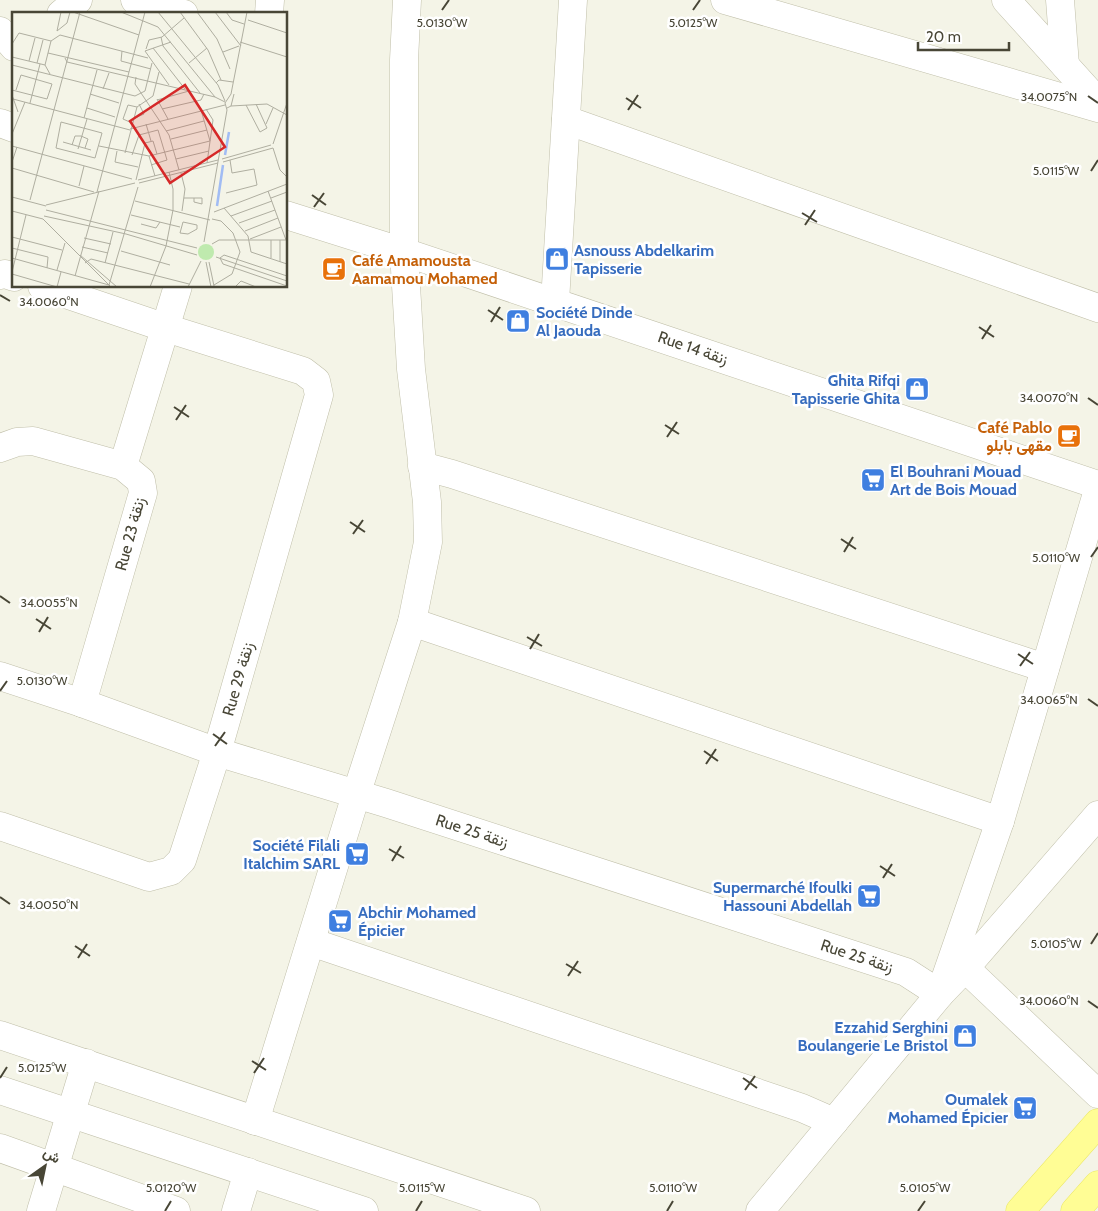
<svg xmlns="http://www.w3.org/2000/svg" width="1098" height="1211" font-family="Cabin,Vazirmatn,sans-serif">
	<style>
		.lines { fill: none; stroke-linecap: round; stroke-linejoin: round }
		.minor-casing { stroke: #c0bfa9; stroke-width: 29 }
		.major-casing { stroke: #e9e560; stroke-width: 29 }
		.minor { stroke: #fff; stroke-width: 28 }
		.major { stroke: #fffd95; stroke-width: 28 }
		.ticks { fill: none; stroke: #484636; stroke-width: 2 }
		.labels { text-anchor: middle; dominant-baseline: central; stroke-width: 5; stroke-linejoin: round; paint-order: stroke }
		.shop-label { font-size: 16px; font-weight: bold; fill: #366cbe; stroke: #fff; text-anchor: end }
		.food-label { font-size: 16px; font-weight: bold; fill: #c56008; stroke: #fff; text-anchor: start }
		.street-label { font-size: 16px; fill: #484636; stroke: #fff }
		.inset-river { fill: none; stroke: #a1bcf4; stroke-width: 2.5 }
		.inset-road { fill: none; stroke: #afaea0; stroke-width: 1 }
		.view { fill: #d62828; fill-opacity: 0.15; stroke: #d62828; stroke-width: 2.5 }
		.inset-edge { fill: none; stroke: #484636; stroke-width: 2.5 }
		.ticks-label { font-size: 12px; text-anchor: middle; fill: #484636; stroke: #fff; stroke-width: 5; stroke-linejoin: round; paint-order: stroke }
	</style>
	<rect width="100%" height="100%" fill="#f4f4e7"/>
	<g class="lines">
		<defs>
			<g id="minor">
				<path d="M135,0L184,14"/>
				<path d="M725,0L1098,108"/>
				<path d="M1006,0L1098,102"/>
				<path d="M1060,0L1065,65"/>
				<path d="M61,14L78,0"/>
				<path d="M269,14L270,0"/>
				<path d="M0,31L14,47"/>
				<path d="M566,120L1098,308"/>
				<path d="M0,123L14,128"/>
				<path d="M286,215L404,252L1098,485"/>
				<path d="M0,275L5,274L14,277"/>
				<path d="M555,302L573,0"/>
				<path d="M0,448L17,442L33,441L123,466L141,481L143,493L82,703"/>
				<path d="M123,466L178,286"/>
				<path d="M422,466L452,474L1045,668"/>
				<path d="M412,622L1000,821"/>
				<path d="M0,676L82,703L217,752L386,803L906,972L940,994L1000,821L1098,490"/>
				<path d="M0,826L149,877L171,871L182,860L217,752L319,395L316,381L303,371L166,328L42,286"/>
				<path d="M311,942L802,1108L834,1122"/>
				<path d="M965,968L1098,1094"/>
				<path d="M0,1035L526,1211"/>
				<path d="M0,1090L364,1211"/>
				<path d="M255,1121L356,795L412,622L428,542L427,502L411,369L404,252V60L407,0"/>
				<path d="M0,1148L176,1211"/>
				<path d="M41,1211L86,1063"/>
				<path d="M236,1211L248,1172"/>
				<path d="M760,1211L940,994L965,968L1098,815"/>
			</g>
			<g id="major">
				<path d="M1020,1211L1098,1123"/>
				<path d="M1075,1211L1098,1185"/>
			</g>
		</defs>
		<use href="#minor" class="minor-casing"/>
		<use href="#major" class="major-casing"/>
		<use href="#minor" class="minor"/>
		<use href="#major" class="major"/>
	</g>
	<path class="ticks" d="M442,10L449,0M693,10L700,0M1088,96L1098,103M626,98L641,108M628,110L638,95M1091,171L1098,160M312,195L326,205M314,207L324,193M802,213L817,222M805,225L815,210M0,295L10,301M488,310L503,320M491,322L500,307M979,327L994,337M982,339L991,325M1088,398L1098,405M174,407L189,417M176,420L186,405M665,425L679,434M667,437L677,422M350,522L365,532M353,534L363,520M841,539L856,549M844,552L853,537M1091,557L1098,547M0,596L10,603M36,619L51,629M39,632L48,617M527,637L542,646M530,649L539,634M1018,654L1033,664M1020,666L1030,652M0,691L7,681M1088,699L1098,706M213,734L227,744M215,746L225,732M704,751L718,761M706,764L716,749M389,849L404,858M392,861L401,846M880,866L895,876M883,878L892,864M0,897L10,904M1091,944L1098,933M75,946L90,956M78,958L87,944M566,964L581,973M568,976L578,961M1088,1001L1098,1008M252,1061L266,1070M254,1073L264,1058M0,1078L7,1067M743,1078L757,1088M745,1090L755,1076M165,1211L171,1201M416,1211L422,1201M667,1211L673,1201M918,1211L925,1201"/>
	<defs>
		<symbol id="shop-square" viewBox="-11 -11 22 22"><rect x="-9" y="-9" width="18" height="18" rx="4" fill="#3f7fe0" stroke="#fff"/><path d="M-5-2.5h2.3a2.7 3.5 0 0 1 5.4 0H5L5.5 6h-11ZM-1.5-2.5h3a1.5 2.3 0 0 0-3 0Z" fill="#fff"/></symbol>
		<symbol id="cafe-square" viewBox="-11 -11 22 22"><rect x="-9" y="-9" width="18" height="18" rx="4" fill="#e8710a" stroke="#fff"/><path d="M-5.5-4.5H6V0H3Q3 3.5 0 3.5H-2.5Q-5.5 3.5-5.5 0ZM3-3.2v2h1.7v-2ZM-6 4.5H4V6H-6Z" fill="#fff"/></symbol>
		<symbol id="supermarket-square" viewBox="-11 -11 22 22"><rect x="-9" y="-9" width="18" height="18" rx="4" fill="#3f7fe0" stroke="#fff"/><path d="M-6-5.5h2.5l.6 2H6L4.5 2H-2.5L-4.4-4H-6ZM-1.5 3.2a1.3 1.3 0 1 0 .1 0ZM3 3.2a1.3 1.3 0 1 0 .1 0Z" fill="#fff"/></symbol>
	</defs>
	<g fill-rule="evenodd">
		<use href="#shop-square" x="543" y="245" width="28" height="28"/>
		<use href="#cafe-square" x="320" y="255" width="28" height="28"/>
		<use href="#shop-square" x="504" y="307" width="28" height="28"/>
		<use href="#shop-square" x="903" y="375" width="28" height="28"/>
		<use href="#cafe-square" x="1055" y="422" width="28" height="28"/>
		<use href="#supermarket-square" x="859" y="466" width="28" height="28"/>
		<use href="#supermarket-square" x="343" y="840" width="28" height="28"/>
		<use href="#supermarket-square" x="855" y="882" width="28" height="28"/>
		<use href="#supermarket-square" x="326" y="907" width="28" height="28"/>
		<use href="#shop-square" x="951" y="1022" width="28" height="28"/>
		<use href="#supermarket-square" x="1011" y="1094" width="28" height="28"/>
	</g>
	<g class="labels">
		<g class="shop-label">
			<text x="574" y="250" text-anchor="start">Asnouss Abdelkarim<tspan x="574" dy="18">Tapisserie</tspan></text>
			<text x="536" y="312" text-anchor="start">Société Dinde<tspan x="536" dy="18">Al Jaouda</tspan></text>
			<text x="900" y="380">Ghita Rifqi<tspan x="900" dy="18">Tapisserie Ghita</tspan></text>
			<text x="890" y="471" text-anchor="start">El Bouhrani Mouad<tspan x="890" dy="18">Art de Bois Mouad</tspan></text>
			<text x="340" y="845">Société Filali<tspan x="340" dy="18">Italchim SARL</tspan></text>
			<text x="852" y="887">Supermarché Ifoulki<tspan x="852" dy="18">Hassouni Abdellah</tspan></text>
			<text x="358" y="912" text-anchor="start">Abchir Mohamed<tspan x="358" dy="18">Épicier</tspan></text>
			<text x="948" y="1027">Ezzahid Serghini<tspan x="948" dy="18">Boulangerie Le Bristol</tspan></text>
			<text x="1008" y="1099">Oumalek<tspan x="1008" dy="18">Mohamed Épicier</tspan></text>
		</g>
		<g class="food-label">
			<text x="352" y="260">Café Amamousta<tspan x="352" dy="18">Aamamou Mohamed</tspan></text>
			<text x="1052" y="427" text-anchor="end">Café Pablo<tspan x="1052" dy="18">مقهى بابلو</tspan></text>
		</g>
		<g class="street-label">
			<text transform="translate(693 348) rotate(19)">Rue 14 زنقة</text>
			<text transform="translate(130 534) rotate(-75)">Rue 23 زنقة</text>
			<text transform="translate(238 679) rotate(-74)">Rue 29 زنقة</text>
			<text transform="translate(472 831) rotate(18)">Rue 25 زنقة</text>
			<text transform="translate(857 956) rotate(18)">Rue 25 زنقة</text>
		</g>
	</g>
	<g transform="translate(12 12)">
		<rect width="275" height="275" fill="#f4f4e7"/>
		<path d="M186 240a8 8 0 1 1 16 0a8 8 0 1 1-16 0Z" fill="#bfeaae"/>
		<path class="inset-river" d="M213,143L217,120M205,194L211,153"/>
		<path class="inset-road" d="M49,0L45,19L55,11L58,0M61,0L127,23M109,0L146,15L203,85M146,0L206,73L213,89M168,0L196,38L209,68M185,0L205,27L218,57M203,0L229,34M214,0L220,8L232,12M236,8L275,21M149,25L151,34L188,81M39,29L48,23L136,46M228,30L275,45M0,32L7,21L39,29M141,36L173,77M134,37L137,28L150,25L172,6M110,39L109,49L139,57M211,40L227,34M36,41L117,60M0,45L33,53L38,62M53,46L55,50L203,85L213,90M17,49L23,26M25,51L31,28M177,51L195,36M0,53L123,84L133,79L140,51M33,53L39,29M124,65L123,72L157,123L167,158M204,71L207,68L221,70M157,73L133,39L159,30M91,77L97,61M0,78L35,87L40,72L9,63L4,78M78,82L107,91M0,83L6,100M1,87L118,118M145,87L156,107M145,88L177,79M18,91L28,52M234,93L248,120L255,116L244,92M219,94L255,92L275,103M75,96L103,105M215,96L219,94L222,82M150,97L189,88L192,82M194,97L201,108L195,151M72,106L85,58M123,106L132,102L127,92M49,110L90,121L83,146L44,136ZM120,111L111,107L116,93L125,95M134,112L139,129M254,112L261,96M118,117L213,93M154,119L192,109M0,122L13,90M159,127L195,118M51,130L79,138M261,132L275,91M60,133L63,124H69L76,127L73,136M0,134L120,167M87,134L137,144L198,129L189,98M261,136L268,158L275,165M66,137L75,107M105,139L103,150L126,155M113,141L125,95L141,84L147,60M120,143L127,123L146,118L155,148L139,153M137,144L143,164M164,147L197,139M210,147L259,133M0,150L5,135M211,150L261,136M0,156L82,180M169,161L173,177L170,199M124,168L133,131L141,129L145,142M126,168L206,148M127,171L206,151M67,174L72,154M256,179L274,228M85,180L133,0M214,181L245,173L242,157L220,161L218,148M0,185L34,194M172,186H190V192L182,190V186M259,186L275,180M18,188L68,0M123,189L198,208M34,193L123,171M212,196L236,224L239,240L275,252M34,198L185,236M0,199L31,207M202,200L275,172M119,203L168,215M32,204L114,222L185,243M219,204L260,189M31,207L99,275M200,207L209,209L221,221L228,240L220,262L202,273M171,210L185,213V217L176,222L168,221ZM227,211L263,198M129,212L144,216L148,210M233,219L266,206M0,225L50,238M72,226L99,232M238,227L269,215M268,228V250M192,230L215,98L213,91L219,82L235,0M200,232L207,228H275M70,235L96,241M0,236L36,245L35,256M109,239L158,253M68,243L105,275M204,245L275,269M0,246L97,273L126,175M259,246V228M194,250L199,275M197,250L202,274M73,251L79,247L177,272M93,251L101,220M45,258L53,231M0,260L14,203M0,262L45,275L49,260M63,264L87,179M275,264L212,243L208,246L211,252L275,274M138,275L154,234L161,198V177L157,160M176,275L189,249M223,275L229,269L244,275"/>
		<path class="view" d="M173,73L213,135L158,171L118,109Z"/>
		<rect width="275" height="275" class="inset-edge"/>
	</g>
	<g class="ticks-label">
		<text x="693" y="27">5.0125°W</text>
		<text x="442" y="27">5.0130°W</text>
		<text x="1049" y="101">34.0075°N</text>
		<text x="1056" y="175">5.0115°W</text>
		<text x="49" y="306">34.0060°N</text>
		<text x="1049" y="402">34.0070°N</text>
		<text x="1056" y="562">5.0110°W</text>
		<text x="49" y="607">34.0055°N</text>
		<text x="42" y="685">5.0130°W</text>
		<text x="1049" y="704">34.0065°N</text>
		<text x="49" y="909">34.0050°N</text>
		<text x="1056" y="948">5.0105°W</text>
		<text x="1049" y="1005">34.0060°N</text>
		<text x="42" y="1072">5.0125°W</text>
		<text x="171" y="1192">5.0120°W</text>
		<text x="422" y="1192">5.0115°W</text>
		<text x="673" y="1192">5.0110°W</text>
		<text x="925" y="1192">5.0105°W</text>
	</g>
	<g transform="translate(45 1166) rotate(33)" stroke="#ffffff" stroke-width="4" paint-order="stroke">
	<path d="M0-4L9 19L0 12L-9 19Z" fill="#484636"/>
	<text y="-8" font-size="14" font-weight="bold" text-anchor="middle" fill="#484636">ش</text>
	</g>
	<path d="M918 42v8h91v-8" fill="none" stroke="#484636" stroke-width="2.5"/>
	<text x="926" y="42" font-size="15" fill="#484636" stroke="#ffffff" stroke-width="4" paint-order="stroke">20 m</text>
</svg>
